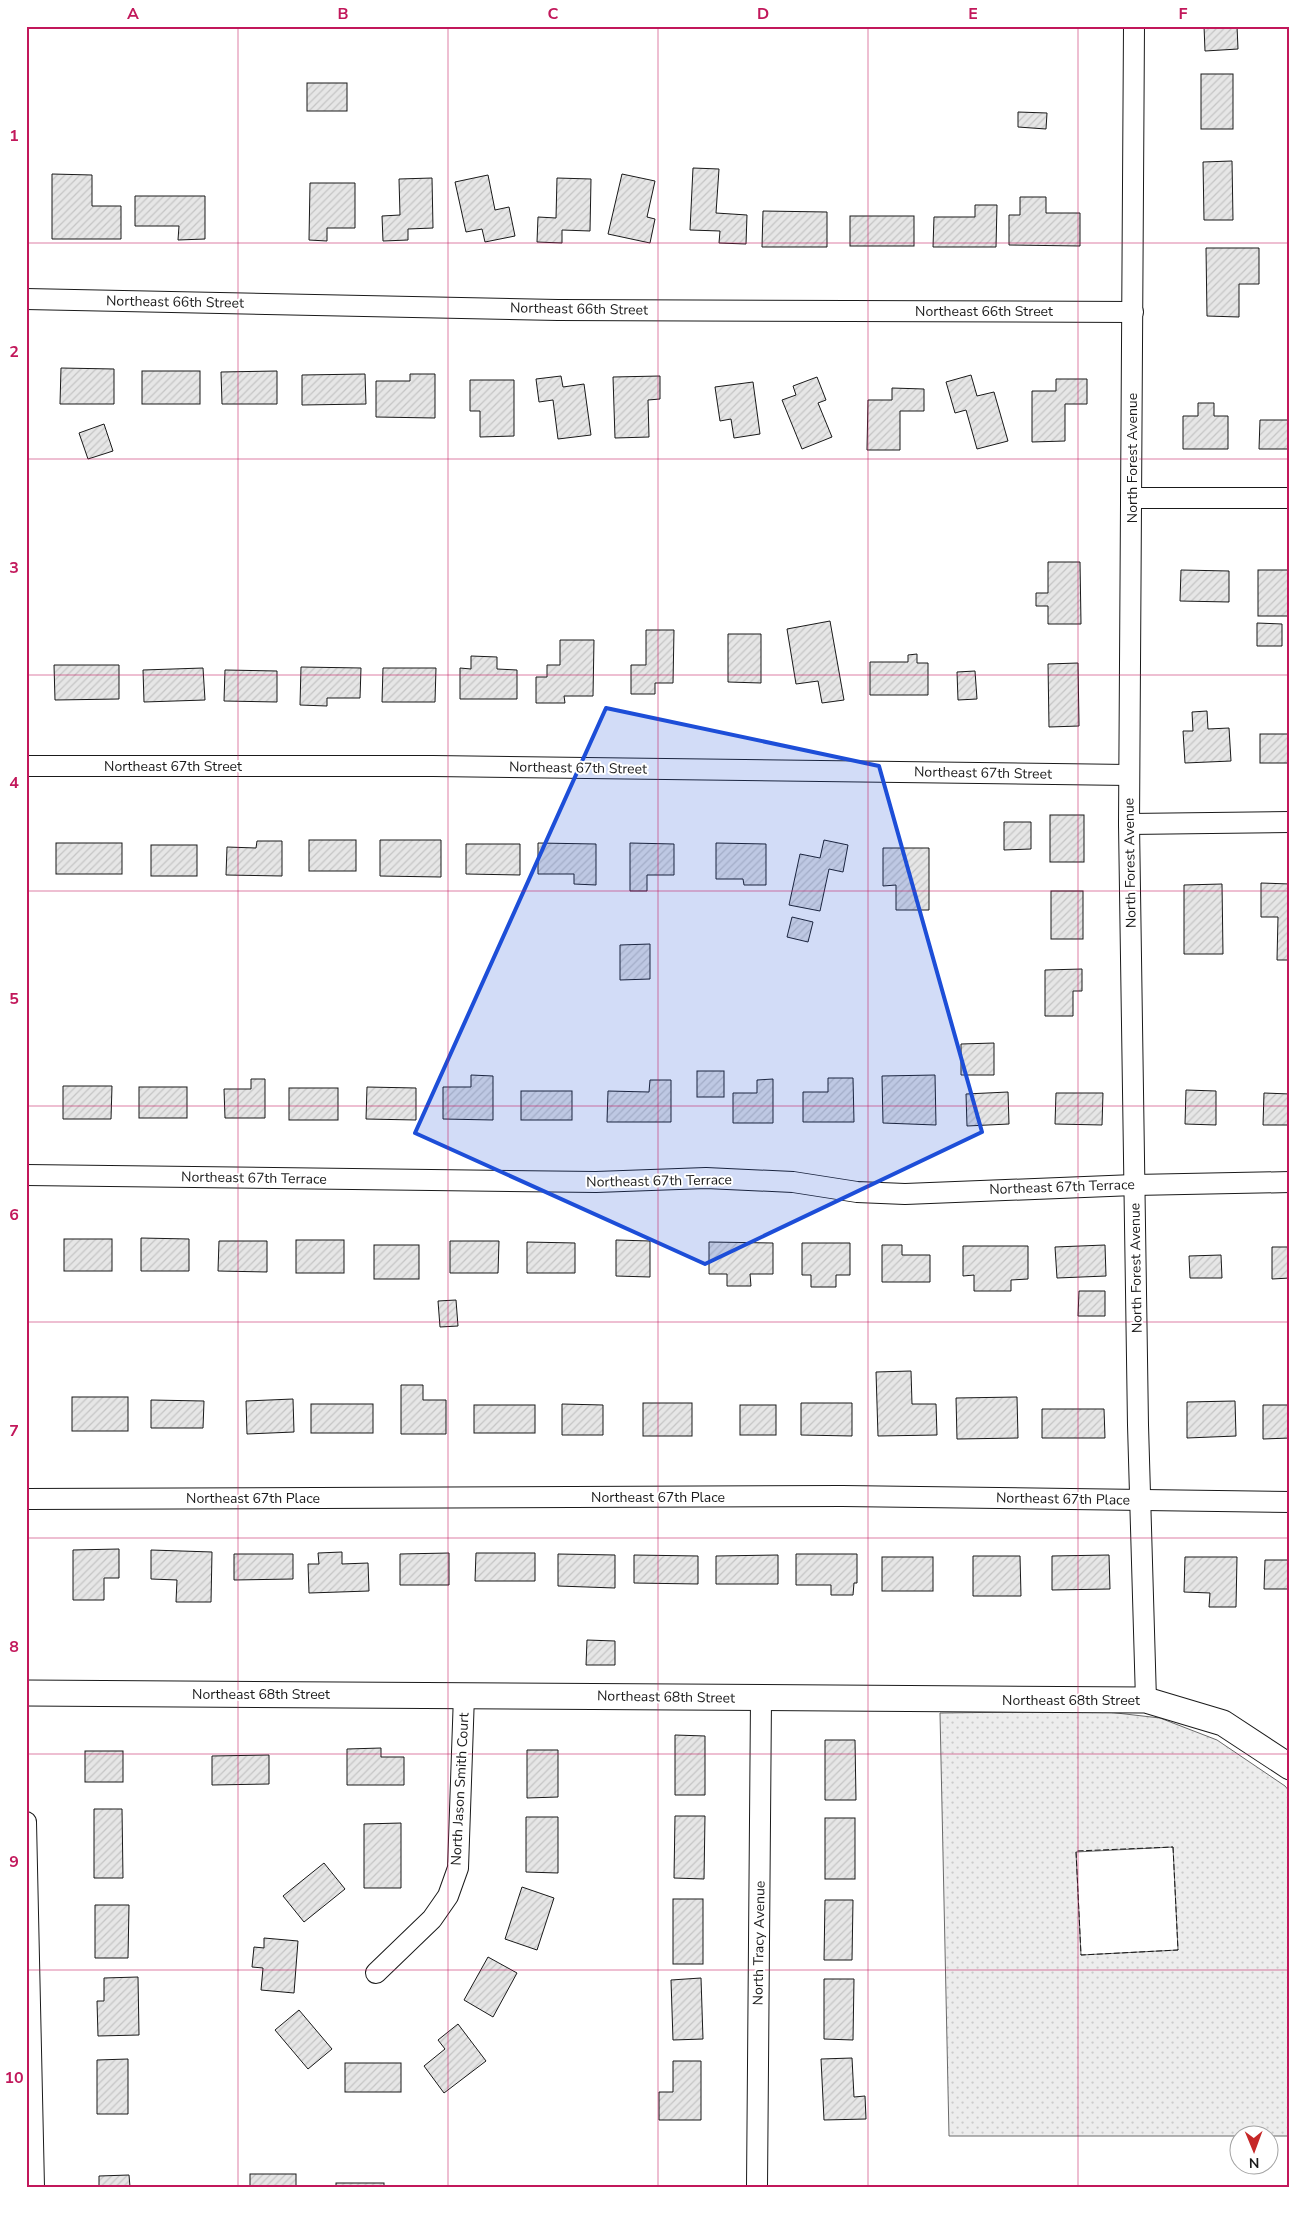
<svg xmlns="http://www.w3.org/2000/svg" width="1316" height="2213" font-family="'Nunito Sans',sans-serif">
	<style>
		.grass { fill: url(#grass-dots); stroke: #6a6a6a; fill-rule: evenodd }
		.building { fill: url(#building-hatch); stroke: #1a1a1a }
		.lines { fill: none; stroke-linecap: round; stroke-linejoin: round }
		.minor-casing { stroke: #1a1a1a; stroke-width: 22 }
		.tertiary-casing { stroke: #1a1a1a; stroke-width: 27 }
		.minor { stroke: #fff; stroke-width: 20 }
		.tertiary { stroke: #fff; stroke-width: 25 }
		.fence { stroke: #1a1a1a; stroke-width: 1; stroke-dasharray: 6 2.5; stroke-linecap: butt }
		.marked { fill: #1d4ed8; fill-opacity: 0.2; stroke: #1d4ed8; stroke-width: 4; stroke-linejoin: round }
		.grid { fill: none; stroke: #c2185b; stroke-width: 1; stroke-opacity: 0.55 }
		.labels { text-anchor: middle; dominant-baseline: central; stroke-width: 4; stroke-linejoin: round; paint-order: stroke }
		.street-label { font-size: 14px; fill: #1a1a1a; stroke: #fff }
		.neatline { fill: none; stroke: #c2185b; stroke-width: 2 }
		.grid-label { font-size: 16px; text-anchor: middle; font-weight: bold; fill: #c2185b }
	</style>
	<defs>
		<pattern id="grass-dots" width="8" height="8" patternUnits="userSpaceOnUse" patternTransform="scale(1.25)"><rect width="8" height="8" fill="#ededed"/><path d="M2 2h.1M6 6h.1" fill="none" stroke="#cbcbcb" stroke-width="1.8" stroke-linecap="round"/></pattern>
		<pattern id="building-hatch" width="6" height="6" patternUnits="userSpaceOnUse" patternTransform="scale(1.25)"><rect width="6" height="6" fill="#e6e6e6"/><path d="M-1 1l2-2M0 6l6-6M5 7l2-2" fill="none" stroke="#c5c5c5"/></pattern>
	</defs>
	<rect width="100%" height="100%" fill="#fff"/>
	<path class="grass" d="M1099,1711L1160,1718L1217,1740L1285,1786L1290,1792V2136H949L940,1713ZM1173,1847L1178,1950L1081,1955L1076,1852Z"/>
	<g class="building">
		<path d="M1204,26H1237L1238,49L1205,51Z"/>
		<rect x="1201" y="74" width="32" height="55"/>
		<rect x="307" y="83" width="40" height="28"/>
		<path d="M1018,112L1047,113L1046,129L1018,127Z"/>
		<path d="M1232,161L1233,220H1204L1203,162Z"/>
		<path d="M693,168L719,169L716,213L747,215L746,244L719,243L720,231L690,230Z"/>
		<path d="M52,174L92,175V206H121V239H52Z"/>
		<path d="M622,174L655,181L647,217L655,219L650,243L608,234Z"/>
		<path d="M488,175L495,210L509,207L515,236L485,242L482,229L466,232L455,182Z"/>
		<path d="M432,178L433,228L408,229V240L383,241L382,216L400,215L399,179Z"/>
		<path d="M557,178L591,179L590,231L562,230V243L537,242L538,217L556,218Z"/>
		<path d="M310,183H355V228H327V241L309,240Z"/>
		<path d="M135,196H205V239L178,240L179,226H135Z"/>
		<path d="M1020,197H1046V213H1080V246L1009,245V215H1020Z"/>
		<path d="M975,205H997L996,247H933L934,217H975Z"/>
		<path d="M763,211L827,212V247H762Z"/>
		<rect x="850" y="216" width="64" height="30"/>
		<path d="M1206,248H1259V284H1239V317L1207,316Z"/>
		<path d="M61,368L114,369V404H60Z"/>
		<rect x="142" y="371" width="58" height="33"/>
		<path d="M277,371V404H222L221,372Z"/>
		<path d="M365,374L366,404L302,405V375Z"/>
		<path d="M410,374H435V418L376,417V381H410Z"/>
		<path d="M971,375L977,396L994,392L1008,441L977,449L966,410L955,413L946,382Z"/>
		<path d="M561,376L563,387L584,384L591,435L558,439L553,400L539,402L536,379Z"/>
		<path d="M660,376V399L648,400L649,437L615,438L613,377Z"/>
		<path d="M817,377L826,400L818,403L832,437L802,449L782,400L796,395L793,386Z"/>
		<path d="M1056,379H1087V404H1065V441L1032,442V391H1056Z"/>
		<path d="M470,380H514V436L480,437V411H470Z"/>
		<path d="M753,382L760,434L734,438L731,419L720,421L715,387Z"/>
		<path d="M892,388L924,389V411H900V450H867L868,400H892Z"/>
		<path d="M1198,403H1214V416H1228V449H1183V416H1198Z"/>
		<path d="M1260,420H1290V449H1259Z"/>
		<path d="M104,424L113,451L88,459L79,433Z"/>
		<path d="M1048,562H1080L1081,624H1048V606H1036V593H1048Z"/>
		<path d="M1181,570L1229,571V602L1180,601Z"/>
		<rect x="1258" y="570" width="32" height="46"/>
		<path d="M830,621L844,700L822,703L818,681L796,684L787,629Z"/>
		<path d="M1257,623L1282,624V646H1257Z"/>
		<path d="M646,630H674L673,683H655V694H631V665H646Z"/>
		<path d="M728,634H761V683L728,682Z"/>
		<path d="M560,640H594L593,696H564L565,703H536V677H547V665H560Z"/>
		<path d="M917,654V663H928V695H870V662H908V655Z"/>
		<path d="M471,656L497,657V669L517,670V699H460V668L471,669Z"/>
		<path d="M1078,663L1079,726L1049,727L1048,664Z"/>
		<path d="M54,665H119V699L55,700Z"/>
		<path d="M301,667L361,668L360,698H327V706L300,705Z"/>
		<path d="M203,668L205,700L144,702L143,670Z"/>
		<path d="M383,668H436L435,702H382Z"/>
		<path d="M225,670L277,671V702L224,701Z"/>
		<path d="M975,671L977,699L958,700L957,672Z"/>
		<path d="M1207,711L1208,729L1229,728L1231,761L1185,763L1183,731H1193L1192,712Z"/>
		<rect x="1260" y="734" width="30" height="29"/>
		<rect x="1050" y="815" width="34" height="47"/>
		<path d="M1004,822H1031V849L1004,850Z"/>
		<rect x="309" y="840" width="47" height="31"/>
		<path d="M380,840H441V877L380,876Z"/>
		<path d="M824,840L848,845L843,872L829,869L820,911L789,905L800,854L820,858Z"/>
		<path d="M257,841H282V876L226,875L227,847L256,848Z"/>
		<rect x="56" y="843" width="66" height="31"/>
		<path d="M538,843L596,844V885L574,884V874H538Z"/>
		<path d="M630,843L674,844V875H647V891H630Z"/>
		<path d="M716,843L766,844V885H744L743,879H716Z"/>
		<path d="M466,844H520V875L466,874Z"/>
		<rect x="151" y="845" width="46" height="31"/>
		<path d="M883,848H929V910H896V885L883,886Z"/>
		<path d="M1261,883L1290,884V960H1277L1278,917H1261Z"/>
		<path d="M1222,884L1223,954H1184V885Z"/>
		<rect x="1051" y="891" width="32" height="48"/>
		<path d="M792,917L813,922L808,942L787,937Z"/>
		<path d="M650,944V979L620,980V945Z"/>
		<path d="M1082,969V991H1073V1016H1045V970Z"/>
		<path d="M994,1043V1075H961V1044Z"/>
		<rect x="697" y="1071" width="27" height="26"/>
		<path d="M471,1075L493,1076V1120L443,1119V1087H471Z"/>
		<path d="M935,1075L936,1125L883,1123L882,1076Z"/>
		<path d="M828,1078H853L854,1122H803V1092H828Z"/>
		<path d="M251,1079H265V1118H225L224,1089H251Z"/>
		<path d="M773,1079V1123H733V1093H757V1080Z"/>
		<path d="M650,1080H671V1122H607L608,1091L649,1092Z"/>
		<path d="M63,1086H112L111,1119H63Z"/>
		<rect x="139" y="1087" width="48" height="31"/>
		<path d="M367,1087L416,1088V1120L366,1119Z"/>
		<rect x="289" y="1088" width="49" height="32"/>
		<path d="M1186,1090L1216,1091V1125L1185,1124Z"/>
		<rect x="521" y="1091" width="51" height="29"/>
		<path d="M1008,1092L1009,1124L967,1126L966,1094Z"/>
		<path d="M1056,1093H1103L1102,1125L1055,1124Z"/>
		<path d="M1264,1093L1290,1094V1125H1263Z"/>
		<path d="M141,1238L189,1239V1271H141Z"/>
		<rect x="64" y="1239" width="48" height="32"/>
		<rect x="296" y="1240" width="48" height="33"/>
		<path d="M616,1240L650,1241V1277L616,1276Z"/>
		<path d="M219,1241H267V1272L218,1271Z"/>
		<path d="M450,1241H499L498,1273H450Z"/>
		<path d="M527,1242L575,1243V1273H527Z"/>
		<path d="M709,1242L773,1243V1274H750L751,1286H727V1274H709Z"/>
		<path d="M802,1243H850V1275H836V1287H811V1275H802Z"/>
		<rect x="374" y="1245" width="45" height="34"/>
		<path d="M882,1245H902V1255H930V1282H882Z"/>
		<path d="M1105,1245L1106,1276L1057,1278L1055,1247Z"/>
		<path d="M963,1246H1028V1279L1011,1280V1291H974V1275L963,1276Z"/>
		<path d="M1272,1247H1290V1278L1272,1279Z"/>
		<path d="M1221,1255L1222,1278H1190L1189,1256Z"/>
		<path d="M1079,1291H1105V1316H1078Z"/>
		<path d="M456,1300L458,1326L440,1327L438,1301Z"/>
		<path d="M911,1371L912,1404H936L937,1435L878,1436L876,1372Z"/>
		<path d="M401,1385H423V1400H446V1434H401Z"/>
		<rect x="72" y="1397" width="56" height="34"/>
		<path d="M1017,1397L1018,1438L957,1439L956,1398Z"/>
		<path d="M293,1399L294,1432L247,1434L246,1401Z"/>
		<path d="M151,1400L204,1401L203,1428H151Z"/>
		<path d="M1235,1401L1236,1436L1187,1438V1402Z"/>
		<rect x="643" y="1403" width="49" height="33"/>
		<path d="M801,1403H852V1436L801,1435Z"/>
		<rect x="311" y="1404" width="62" height="29"/>
		<path d="M562,1404L603,1405V1435H562Z"/>
		<rect x="474" y="1405" width="61" height="28"/>
		<rect x="740" y="1405" width="36" height="30"/>
		<path d="M1263,1405H1290V1438L1263,1439Z"/>
		<path d="M1042,1409H1104L1105,1438H1042Z"/>
		<path d="M119,1549V1578H104V1600H73V1550Z"/>
		<path d="M151,1550L212,1552L211,1602H176L177,1580L151,1579Z"/>
		<path d="M342,1552V1564L368,1563L369,1591L309,1593L308,1564H319L318,1553Z"/>
		<path d="M449,1553V1585H400V1554Z"/>
		<path d="M476,1553H535V1581H475Z"/>
		<path d="M234,1554H293V1579L234,1580Z"/>
		<path d="M558,1554L615,1555V1588L558,1586Z"/>
		<path d="M796,1554H857V1583H854L853,1595H831V1585H796Z"/>
		<path d="M634,1555L698,1556V1584L634,1583Z"/>
		<path d="M778,1555V1584H716V1556Z"/>
		<path d="M1109,1555L1110,1589L1052,1590V1556Z"/>
		<path d="M973,1556H1020L1021,1596H973Z"/>
		<rect x="882" y="1557" width="51" height="34"/>
		<path d="M1185,1557H1237L1236,1607H1209L1210,1593L1184,1592Z"/>
		<path d="M1265,1560H1290V1589H1264Z"/>
		<path d="M587,1640L615,1641V1665H586Z"/>
		<path d="M675,1735L705,1736V1795H675Z"/>
		<path d="M825,1740H855L856,1800H825Z"/>
		<path d="M381,1748V1757H404V1785H347V1749Z"/>
		<path d="M527,1750H558V1797L527,1798Z"/>
		<rect x="85" y="1751" width="38" height="31"/>
		<path d="M269,1755V1784L212,1785V1756Z"/>
		<path d="M94,1809H122L123,1878H94Z"/>
		<path d="M675,1816H705L704,1879L674,1878Z"/>
		<path d="M526,1817H558V1873L526,1872Z"/>
		<rect x="825" y="1818" width="30" height="61"/>
		<path d="M401,1823V1888H364V1824Z"/>
		<path d="M324,1863L345,1889L304,1922L283,1896Z"/>
		<path d="M522,1887L554,1898L537,1950L505,1939Z"/>
		<rect x="673" y="1899" width="30" height="65"/>
		<path d="M825,1900H853L852,1960H824Z"/>
		<path d="M95,1905H129L128,1958H95Z"/>
		<path d="M264,1938L298,1941L294,1993L261,1990L263,1968L252,1967L254,1947L264,1948Z"/>
		<path d="M488,1957L517,1973L493,2017L464,2000Z"/>
		<path d="M138,1977L139,2035L98,2036L97,2001H104V1978Z"/>
		<path d="M701,1978L703,2039L673,2040L671,1980Z"/>
		<path d="M824,1979H854L853,2040L824,2039Z"/>
		<path d="M299,2010L332,2049L308,2069L275,2030Z"/>
		<path d="M458,2024L486,2061L444,2093L424,2066L445,2049L438,2040Z"/>
		<path d="M852,2058L854,2097L865,2096L866,2119L824,2120L821,2059Z"/>
		<path d="M128,2059V2114H97V2060Z"/>
		<path d="M673,2061H701V2120H659V2092H673Z"/>
		<rect x="345" y="2063" width="56" height="29"/>
		<rect x="250" y="2174" width="46" height="13"/>
		<path d="M129,2175L130,2187H99V2176Z"/>
		<rect x="336" y="2183" width="48" height="4"/>
	</g>
	<g class="lines">
		<defs>
			<g id="minor">
				<path d="M1134,26L1129,824L1138,1425L1146,1700"/>
				<path d="M26,299L558,310L1133,312"/>
				<path d="M1131,498H1290"/>
				<path d="M26,766H433L1129,775"/>
				<path d="M1129,824L1290,822"/>
				<path d="M26,1175L596,1182L706,1178L793,1182L857,1192L905,1194L1134,1185L1290,1182"/>
				<path d="M26,1499L842,1496L1290,1502"/>
				<path d="M26,1822L34,2187"/>
				<path d="M376,1973L432,1919L448,1896L458,1868L464,1695"/>
				<path d="M757,2187L761,1699"/>
			</g>
			<path id="tertiary" d="M26,1693L1146,1700L1223,1723L1290,1767"/>
		</defs>
		<use href="#minor" class="minor-casing"/>
		<use href="#tertiary" class="tertiary-casing"/>
		<use href="#minor" class="minor"/>
		<use href="#tertiary" class="tertiary"/>
		<path class="fence" d="M1173,1847L1178,1950L1081,1955L1076,1851Z"/>
	</g>
	<path class="marked" d="M606,708L879,766L982,1132L705,1264L415,1133Z"/>
	<path class="grid" d="M238,26V2187M448,26V2187M658,26V2187M868,26V2187M1078,26V2187M26,243H1290M26,459H1290M26,675H1290M26,891H1290M26,1106H1290M26,1322H1290M26,1538H1290M26,1754H1290M26,1970H1290"/>
	<g class="labels">
		<g class="street-label">
			<text transform="translate(175 302) rotate(1)">Northeast 66th Street</text>
			<text transform="translate(579 309) rotate(1)">Northeast 66th Street</text>
			<text x="984" y="311">Northeast 66th Street</text>
			<text transform="translate(1132 458) rotate(-90)">North Forest Avenue</text>
			<text x="173" y="766">Northeast 67th Street</text>
			<text transform="translate(578 768) rotate(1)">Northeast 67th Street</text>
			<text transform="translate(983 773) rotate(1)">Northeast 67th Street</text>
			<text transform="translate(1130 863) rotate(-91)">North Forest Avenue</text>
			<text transform="translate(254 1178) rotate(1)">Northeast 67th Terrace</text>
			<text transform="translate(659 1181) rotate(-1)">Northeast 67th Terrace</text>
			<text transform="translate(1062 1187) rotate(-2)">Northeast 67th Terrace</text>
			<text transform="translate(1136 1268) rotate(-91)">North Forest Avenue</text>
			<text x="658" y="1497">Northeast 67th Place</text>
			<text x="253" y="1498">Northeast 67th Place</text>
			<text transform="translate(1063 1499) rotate(1)">Northeast 67th Place</text>
			<text x="261" y="1694">Northeast 68th Street</text>
			<text transform="translate(666 1697) rotate(1)">Northeast 68th Street</text>
			<text x="1071" y="1700">Northeast 68th Street</text>
			<text transform="translate(460 1789) rotate(-87)">North Jason Smith Court</text>
			<text transform="translate(759 1943) rotate(-89)">North Tracy Avenue</text>
		</g>
	</g>
	<rect width="1316" height="2213" fill="none" stroke="#ffffff" stroke-width="55"/>
	<g transform="translate(1254 2150) rotate(179)"><circle r="24" fill="#ffffff" stroke="#a3a3a3"/>
	<path d="M0-4L9 19L0 12L-9 19Z" fill="#c62828"/>
	<text y="-8" font-size="14" font-weight="bold" text-anchor="middle" fill="#1a1a1a">N</text>
	</g>
	<rect x="28" y="28" width="1260" height="2158" class="neatline"/>
	<g class="grid-label">
		<text x="133" y="19">A</text>
		<text x="343" y="19">B</text>
		<text x="553" y="19">C</text>
		<text x="763" y="19">D</text>
		<text x="973" y="19">E</text>
		<text x="1183" y="19">F</text>
		<text x="14" y="141">1</text>
		<text x="14" y="357">2</text>
		<text x="14" y="573">3</text>
		<text x="14" y="788">4</text>
		<text x="14" y="1004">5</text>
		<text x="14" y="1220">6</text>
		<text x="14" y="1436">7</text>
		<text x="14" y="1652">8</text>
		<text x="14" y="1867">9</text>
		<text x="14" y="2083">10</text>
	</g>
</svg>
